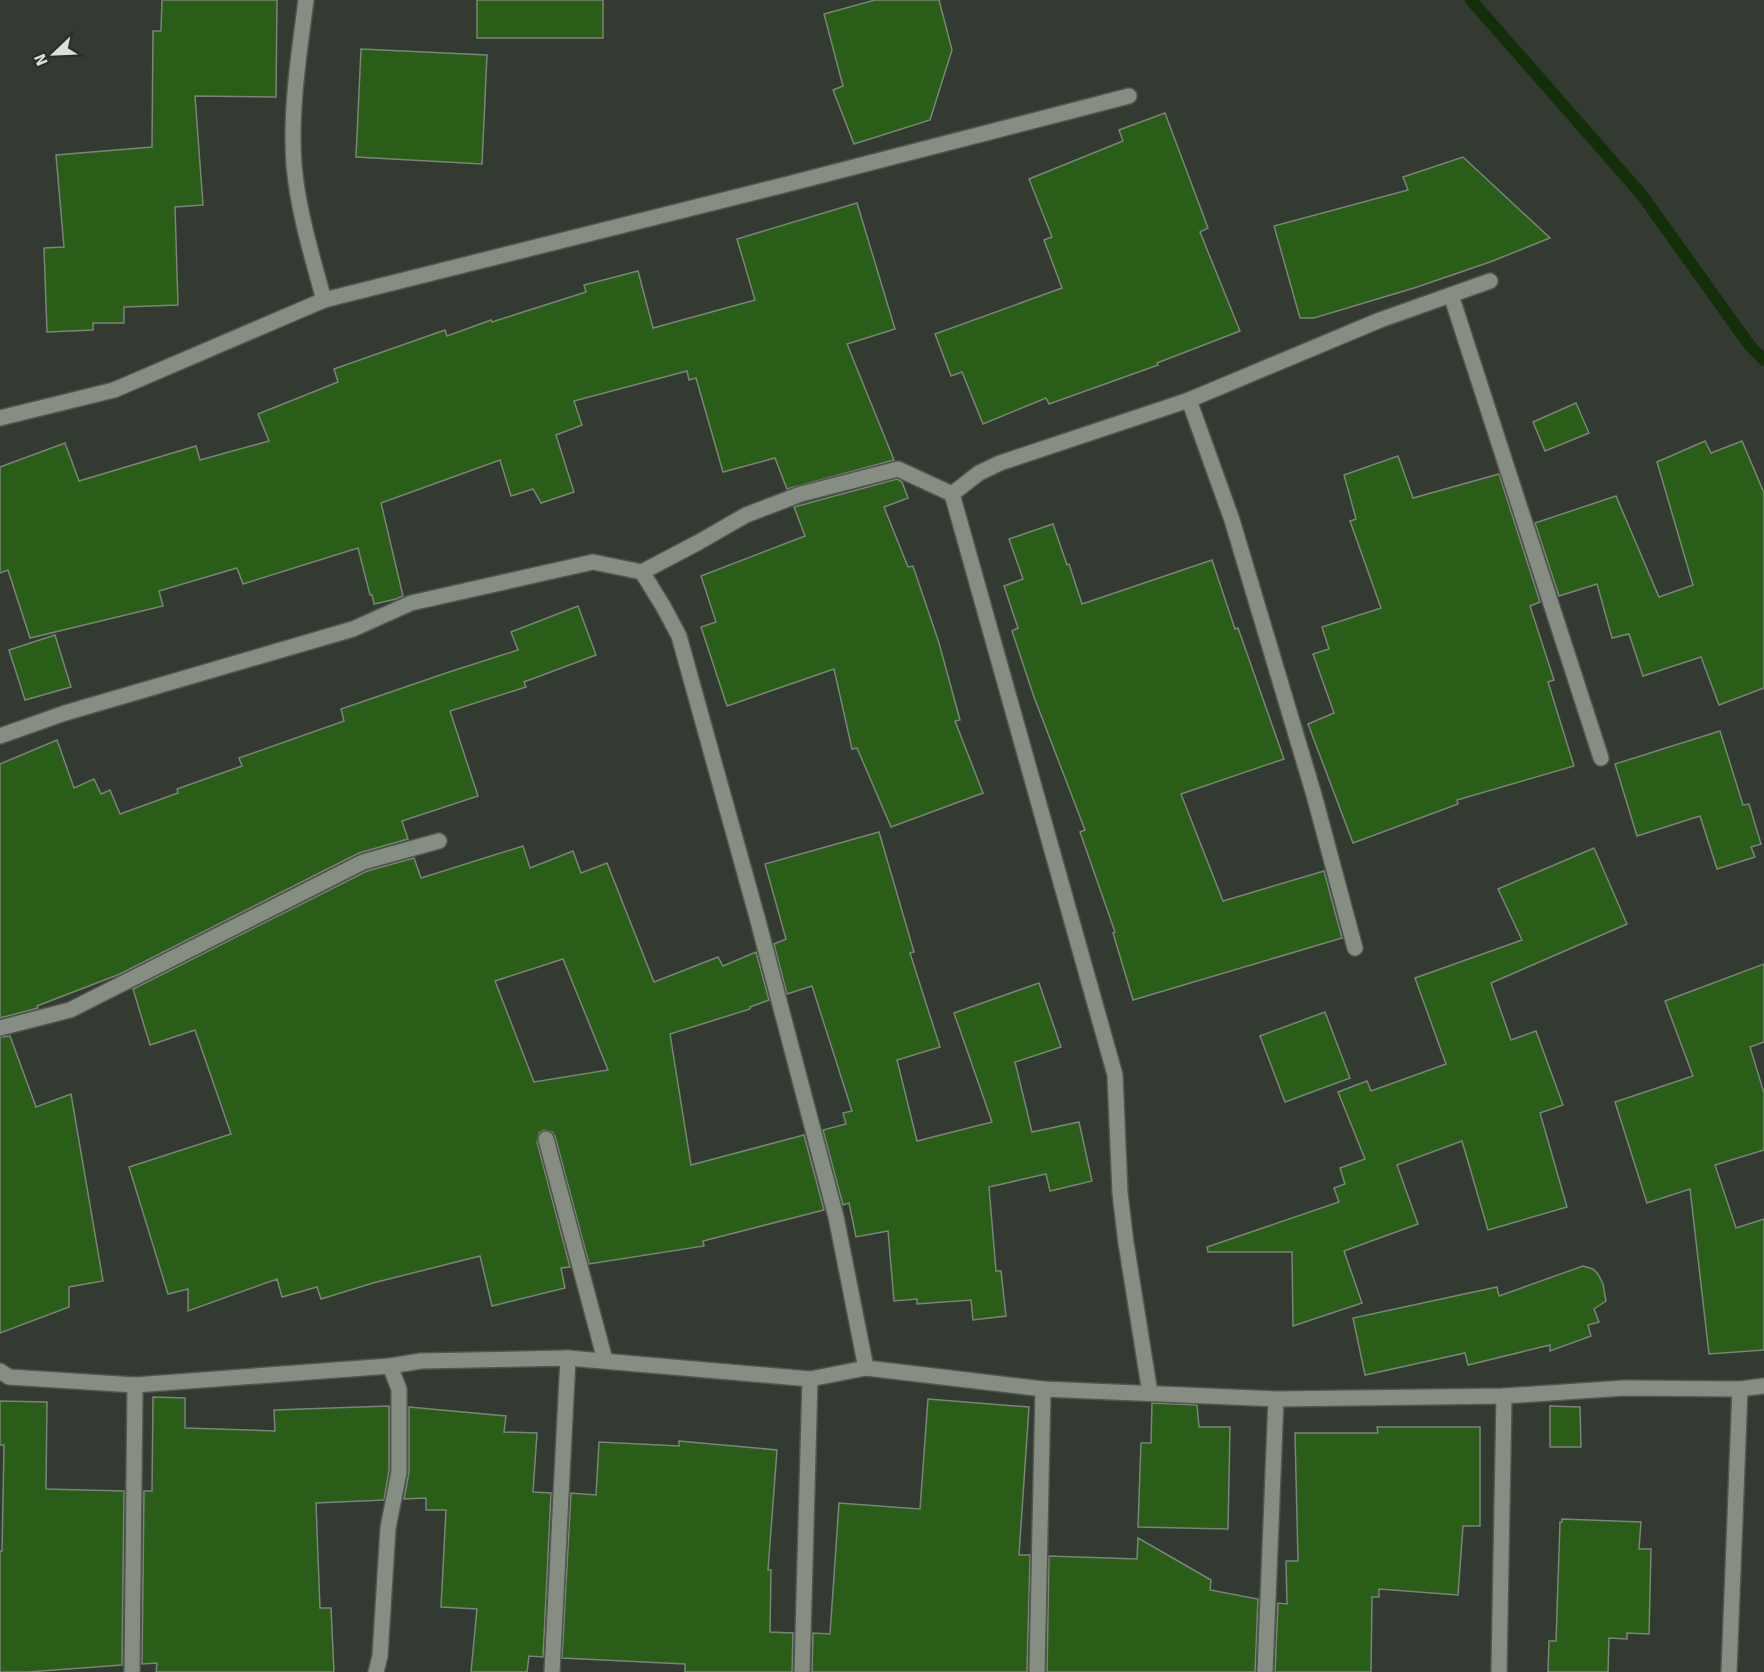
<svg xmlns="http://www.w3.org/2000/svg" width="1764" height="1672" font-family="Signika,sans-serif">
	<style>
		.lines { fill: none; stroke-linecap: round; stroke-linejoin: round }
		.stream { stroke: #132e09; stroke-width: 12 }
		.building { fill: #2a5d17; stroke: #7b8479; stroke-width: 1.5; fill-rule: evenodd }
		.minor-casing { stroke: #51564f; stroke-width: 18 }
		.minor { stroke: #868e83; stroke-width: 15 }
	</style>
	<rect width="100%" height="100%" fill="#333a31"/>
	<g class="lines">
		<path class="stream" d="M1471,0L1642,195L1750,346L1764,360"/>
	</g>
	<g class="building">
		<path d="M162,0H277L276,97L195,96L203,205L175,207L178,305L124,307V323H93V330L47,332L44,248L64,247L56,155L152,147L153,31H161Z"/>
		<rect x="477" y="0" width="126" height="38"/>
		<path d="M875,0H939L952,50L930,120L854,144L833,90L843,86L824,14Z"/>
		<path d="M361,49L487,55L482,164L356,157Z"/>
		<path d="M1165,113L1208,228L1200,232L1240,331L1157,363L1158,365L1049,404L1046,398L983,424L962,372L951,376L935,334L1062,288L1044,240L1052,237L1029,179L1123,141L1119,130Z"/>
		<path d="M1463,157L1550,238L1490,262L1414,288L1314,318H1300L1274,226L1408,190L1403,177Z"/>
		<path d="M857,203L895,329L847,344L894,460L787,489L775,458L723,472L696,378L689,380L687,371L574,401L582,425L556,435L574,492L541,503L533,489L511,496L500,460L381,503L403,596L396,599L374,604L372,595H370L358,548L243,584L237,568L159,591L163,606L30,638L8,570L0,573V467L65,443L79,481L196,446L200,460L269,441L258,414L338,382L334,369L445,330L447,336L491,320L492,322L586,292L584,285L638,271L653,328L755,300L737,239Z"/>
		<path d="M1576,403L1589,433L1545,451L1533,422Z"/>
		<path d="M1705,441L1711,453L1742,441L1764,493V688L1719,705L1701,657L1643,676L1629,634L1612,638L1597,584L1559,596L1535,523L1616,496L1659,597L1693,585L1657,462Z"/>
		<path d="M1398,456L1413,498L1499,474L1540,602L1530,606L1554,680L1548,682L1574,766L1457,800L1458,804L1353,843L1308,724L1334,713L1313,654L1329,649L1322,627L1381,608L1350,521L1356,519L1344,475Z"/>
		<path d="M897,479L902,482L908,498L884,507L908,567L913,566L939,643L960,720L955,721L983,793L891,827L857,748L852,749L834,669L727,706L701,627L716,622L701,576L805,536L794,507Z"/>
		<path d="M1053,524L1067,565L1069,564L1082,604L1212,560L1235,629L1238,628L1284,759L1181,794L1223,901L1324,871L1342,938L1133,1000L1113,933L1115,932L1080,832L1085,830L1034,697L1012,631L1018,628L1004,586L1023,579L1009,539Z"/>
		<path d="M578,606L596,655L524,682L526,687L450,711L478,796L402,821L408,839L359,853L120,974L37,1006L38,1008L0,1018V764L57,740L74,788L94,779L101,794L110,790L120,814L178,793L177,789L242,766L239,758L344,721L341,709L449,672L518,650L511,632Z"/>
		<path d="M55,635L71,687L25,700L9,650Z"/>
		<path d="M1720,731L1743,805L1749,804L1761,844L1751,847L1755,857L1717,869L1700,816L1637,836L1615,764Z"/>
		<path d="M879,832L914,952L910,953L940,1047L897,1060L917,1141L992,1122L954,1013L1039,983L1061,1047L1015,1062L1032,1132L1079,1122L1092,1181L1050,1191L1046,1174L989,1187L996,1271H1001L1006,1316L973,1320L971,1300L917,1304V1299L894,1301L888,1231L856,1237L849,1203L843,1205L823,1130L846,1124L843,1113L852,1111L812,986L787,994L774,944L786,939L765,864Z"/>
		<path d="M523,846L530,868L573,851L581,873L607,863L654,982L718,957L723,966L756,952L769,1000L750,1007V1009L670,1034L691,1165L804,1135L824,1210L703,1241L704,1246L589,1264L555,1136L552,1132L544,1130L539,1133L537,1142L570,1267L561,1268L565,1288L492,1306L480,1256L373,1283L321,1299L317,1287L282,1297L277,1279L188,1311V1289L168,1294L129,1167L231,1134L195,1030L150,1045L133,989L367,871L414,858L421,878ZM563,959L608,1070L534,1082L495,981Z"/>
		<path d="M1594,848L1627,924L1491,983L1511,1040L1536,1031L1563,1105L1540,1113L1567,1207L1488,1230L1462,1141L1397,1165L1418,1224L1344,1251L1362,1303L1293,1326L1292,1252H1208L1207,1247L1339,1202L1334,1188L1345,1184L1340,1168L1365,1159L1338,1092L1367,1081L1371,1091L1446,1064L1415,978L1522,940L1498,889Z"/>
		<path d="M1764,964V1042L1750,1047L1764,1093V1150L1715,1165L1736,1228L1764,1219V1350L1709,1354L1690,1189L1647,1203L1615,1102L1693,1076L1665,1001Z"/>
		<path d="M1325,1012L1350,1078L1285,1102L1260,1036Z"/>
		<path d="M10,1036L36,1107L71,1094L103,1281L69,1287V1307L0,1333V1037Z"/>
		<path d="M1583,1266L1593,1269L1598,1274L1603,1284L1606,1301L1594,1309L1599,1322L1588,1325L1591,1336L1550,1351V1345L1468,1365L1465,1353L1365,1375L1353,1318L1497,1287L1499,1296Z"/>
		<path d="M153,1397L185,1398V1428L275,1431L274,1410L389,1406V1471L384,1500L316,1503L320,1608H331L334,1672H156L157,1663L142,1664L144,1491H152Z"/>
		<path d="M928,1399L1029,1407L1019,1555H1030L1027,1672H812L813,1633L830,1634L839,1503L920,1509Z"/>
		<path d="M0,1401L47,1402L46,1489L124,1491L122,1665L28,1672H0V1551H2L4,1445H0Z"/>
		<path d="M1152,1403L1197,1405L1199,1427H1230L1228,1529L1138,1527L1141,1443H1151Z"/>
		<path d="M1550,1406L1580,1407L1581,1447H1550Z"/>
		<path d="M409,1407L506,1416L504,1432L537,1433L533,1492L551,1493L543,1657L529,1656L527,1672H471L477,1609L441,1607L446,1510H426V1498L404,1499L409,1472Z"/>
		<path d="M1377,1427H1480V1526H1463L1458,1595L1379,1589V1597H1372L1371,1672H1275L1278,1603L1287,1604L1286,1561H1298L1295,1433H1378Z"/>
		<path d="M679,1441L777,1450L768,1570H771L770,1632L793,1633L792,1672H685V1664L562,1658L571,1493L596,1495L599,1442L679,1446Z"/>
		<path d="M1562,1519L1641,1522L1639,1549H1651L1649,1634L1627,1633V1639L1609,1638L1608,1672H1548L1549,1641H1556L1560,1522H1562Z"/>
		<path d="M1138,1538L1211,1580L1210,1590L1258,1599L1255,1672H1047L1049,1556L1137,1559Z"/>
	</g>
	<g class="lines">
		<defs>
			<g id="minor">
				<path d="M306,0C299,54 290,111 294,165C298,211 312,256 324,300"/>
				<path d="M1451,295L1601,758"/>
				<path d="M1189,400L1232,520L1314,795L1355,948"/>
				<path d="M0,418L114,390L324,300L784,185L1129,96"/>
				<path d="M642,572L699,542L746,515L801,494L898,469L952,494"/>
				<path d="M0,736L65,713L353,629L411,603L593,562L642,572L663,606L679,636L757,917L836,1217L866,1368"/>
				<path d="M0,1028L70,1010L363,862L439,841"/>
				<path d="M546,1139L605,1360"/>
				<path d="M0,1371L9,1377L135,1385L390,1366L421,1361L568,1358L810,1379L866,1368L1043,1389L1276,1399L1504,1396L1624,1388L1740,1389L1764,1386"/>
				<path d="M1150,1393L1126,1243L1120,1193L1115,1075L952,494L979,473L1000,463L1189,400L1380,320L1490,281"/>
				<path d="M132,1672L135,1385"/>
				<path d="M376,1672L380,1656L388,1528L399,1472V1389L390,1366"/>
				<path d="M552,1672L568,1358"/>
				<path d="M802,1672L810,1379"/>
				<path d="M1037,1672L1043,1389"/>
				<path d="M1265,1672L1276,1399"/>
				<path d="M1499,1672L1504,1396"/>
				<path d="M1729,1672L1740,1389"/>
			</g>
		</defs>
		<use href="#minor" class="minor-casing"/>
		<use href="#minor" class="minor"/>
	</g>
	<g transform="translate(54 54) rotate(247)" stroke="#293027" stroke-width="4.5" paint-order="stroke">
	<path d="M0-4.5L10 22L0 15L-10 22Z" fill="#dbe0da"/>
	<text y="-9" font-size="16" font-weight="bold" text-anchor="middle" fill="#dbe0da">N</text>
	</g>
</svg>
